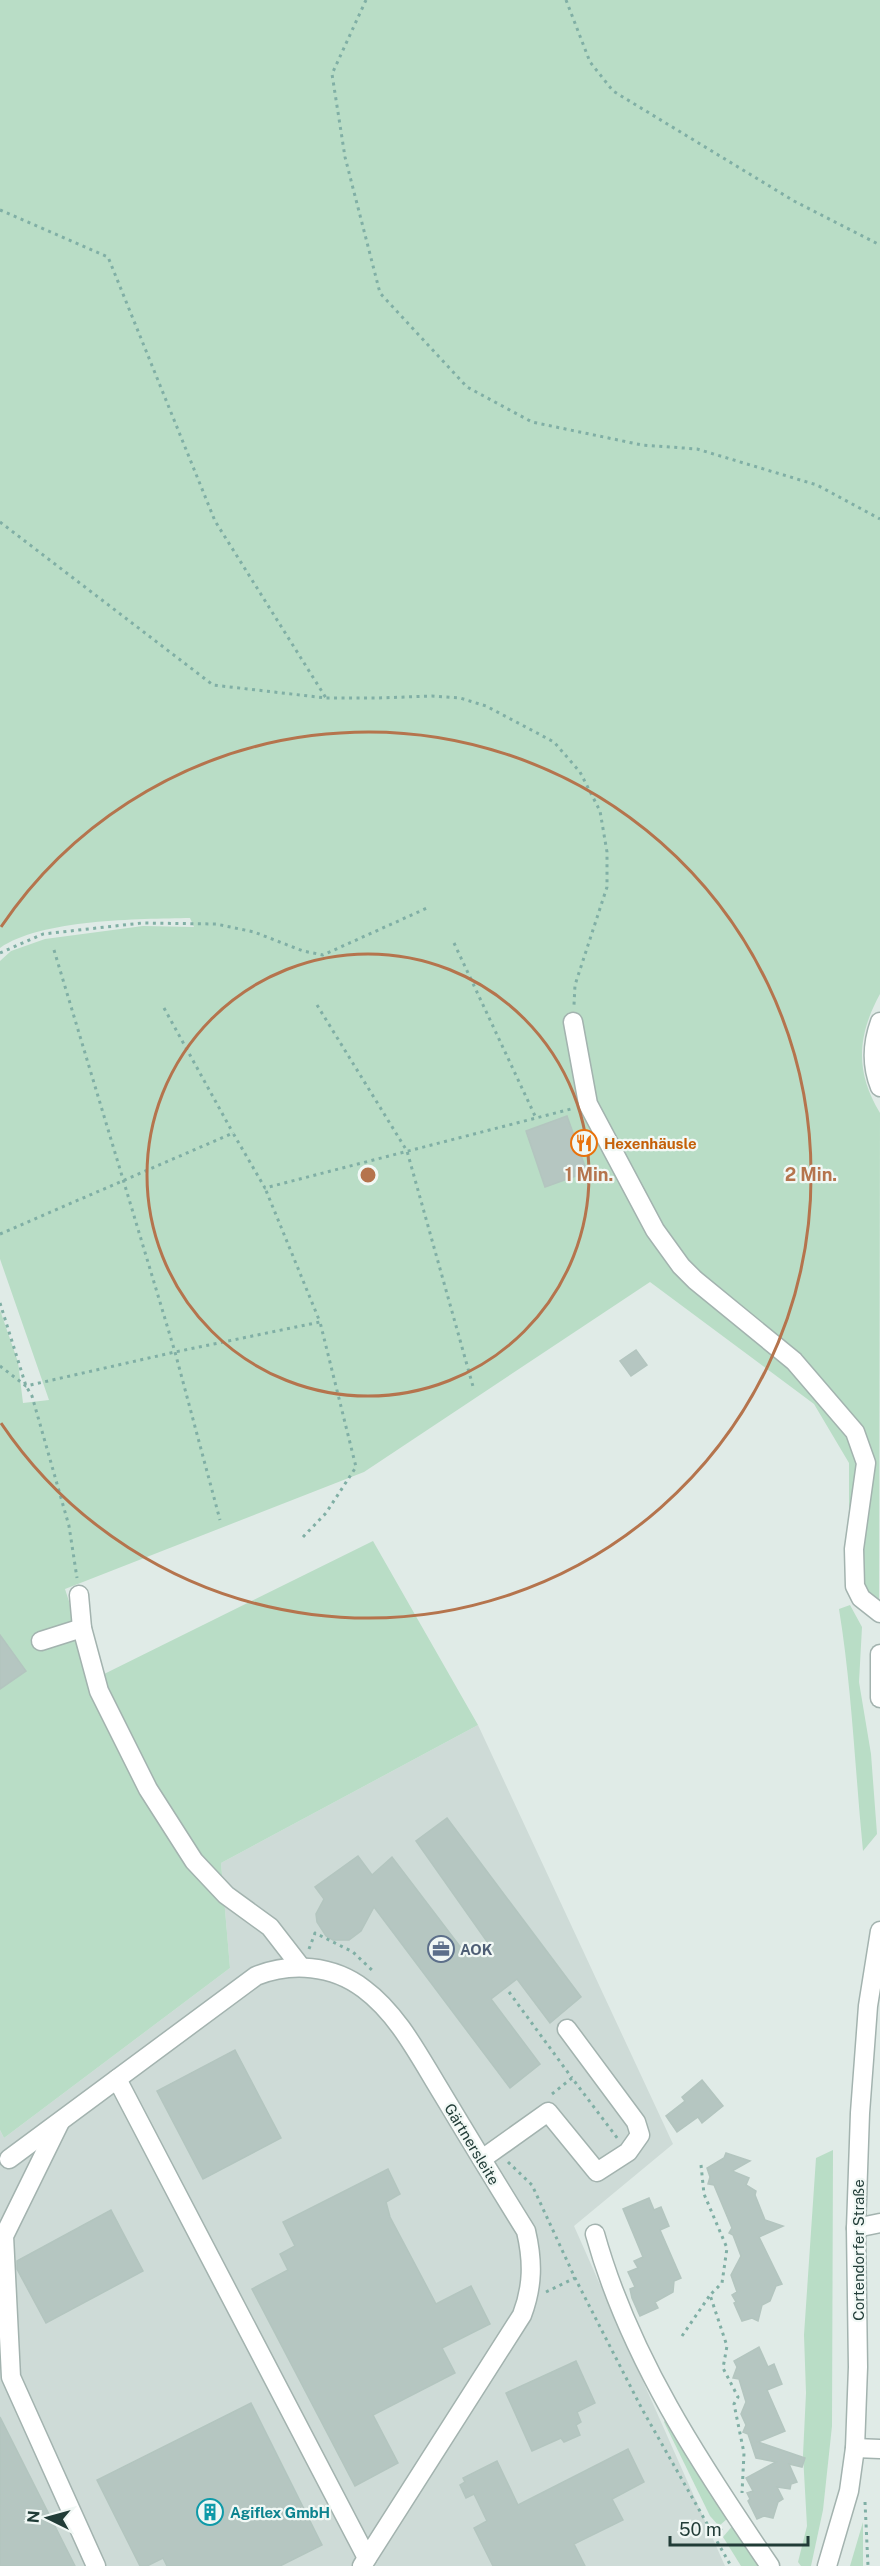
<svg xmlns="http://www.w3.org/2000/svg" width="880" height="2566" font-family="'Public Sans',sans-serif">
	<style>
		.built { fill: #cedbd7 }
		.green { fill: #b9ddc6 }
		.building { fill: #b5c6c1; stroke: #b3c5bf; stroke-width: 1.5 }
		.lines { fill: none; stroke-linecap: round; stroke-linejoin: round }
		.minor-casing { stroke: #a3b3af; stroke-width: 21 }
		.path { stroke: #80afa5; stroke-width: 3; stroke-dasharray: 3 4.5; stroke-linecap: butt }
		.minor { stroke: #fff; stroke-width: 18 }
		.ring { fill: none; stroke: #b5744d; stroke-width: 3 }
		.labels { text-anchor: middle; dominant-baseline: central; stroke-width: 4.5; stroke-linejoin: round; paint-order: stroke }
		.food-label { font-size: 15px; font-weight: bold; fill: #c56008; stroke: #f1f8f5; text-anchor: start }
		.service-label { font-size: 15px; font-weight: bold; fill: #4e5e75; stroke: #f1f8f5; text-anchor: start }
		.street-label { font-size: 15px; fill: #213c37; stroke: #f1f8f5 }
		.culture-label { font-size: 15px; font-weight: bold; fill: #0d838f; stroke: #f1f8f5; text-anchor: start }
		.centre { fill: #b5744d; stroke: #f1f8f5; stroke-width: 3 }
		.ring-label { font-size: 18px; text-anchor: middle; font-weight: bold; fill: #b5744d; stroke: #f1f8f5; stroke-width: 4.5; stroke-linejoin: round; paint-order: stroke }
	</style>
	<rect width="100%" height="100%" fill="#e0ebe7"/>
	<path class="built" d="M478,1725L673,2144L574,2226L725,2566H0V2130L4,2138L230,1968L221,1863Z"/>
	<g class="green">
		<path d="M0,0H880V994C857,1036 855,1072 880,1113L879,1599L849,1584V1463L814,1404L650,1282L364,1472L65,1589L94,1679L373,1541L478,1725L221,1863L230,1968L4,2138L0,2130V1310L18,1362L23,1403L49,1400L0,1259V961L11,951L45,939L143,926L194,927L190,918C139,919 41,919 0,948Z"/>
		<path d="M850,1605L862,1627L859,1682L871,1754L877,1834L863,1851C855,1770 852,1689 839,1609Z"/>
		<path d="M833,2150L832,2426L823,2510L811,2566H801L798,2562L807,2526L803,2455L806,2393L804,2335L816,2158Z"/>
		<path d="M668,2416L728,2518L719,2526L710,2516L664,2422Z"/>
		<path d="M863,2522V2566H850Z"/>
		<path d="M734,2524L762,2566H741L723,2537Z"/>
	</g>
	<g class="building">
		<path d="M567,1116L587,1172L545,1187L526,1131Z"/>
		<path d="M636,1350L647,1365L631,1376L620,1361Z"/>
		<path d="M0,1635L26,1671L0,1689Z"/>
		<path d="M447,1818L581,1997L550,2023L517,1979L491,1999L540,2064L510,2088L374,1907L361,1931L349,1940H333L326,1936L317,1922L316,1914L324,1899L315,1887L358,1856L372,1875L392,1857L468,1957L488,1943L416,1841Z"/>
		<path d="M235,2050L281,2138L203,2179L157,2091Z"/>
		<path d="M702,2080L723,2106L702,2123L698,2117L677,2132L666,2116L685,2101L682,2097Z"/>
		<path d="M726,2153L750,2161L732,2171L749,2178L746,2185L756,2191L755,2195L765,2220L783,2226L759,2237L782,2284L776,2286L770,2301L762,2305L758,2321L752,2318L742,2321L734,2303L736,2302L732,2295L737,2292L731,2275L741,2256L733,2235L729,2233L732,2228L714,2185L708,2184L710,2177L707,2168L724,2158Z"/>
		<path d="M388,2169L400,2194L386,2202L390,2217L436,2304L471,2286L490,2324L442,2348L455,2373L373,2415L398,2463L355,2486L252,2289L288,2270L280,2254L295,2246L283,2222Z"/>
		<path d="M649,2198L654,2210L661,2207L669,2226L660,2230L681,2278L674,2281L673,2292L655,2302L658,2308L640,2316L632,2298L630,2289L635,2287L628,2272L638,2268L634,2261L643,2257L623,2209Z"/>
		<path d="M111,2210L143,2271L46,2323L17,2269V2261Z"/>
		<path d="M759,2347L768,2367L774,2364L782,2384L767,2390L785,2431L758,2442L805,2458L802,2467L789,2464L797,2482L791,2484L790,2489L777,2487L783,2499L778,2502L773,2518L764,2516L757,2519L748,2501L750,2499L747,2493L753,2491L746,2478L776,2462L756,2458L748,2434L743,2432L746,2425L741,2414L746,2402L739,2379L733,2378L737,2367L734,2361Z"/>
		<path d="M576,2361L595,2403L577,2412L581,2422L576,2425L580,2435L564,2442L561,2438L532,2451L506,2393Z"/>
		<path d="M251,2403L322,2545L280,2566H167L163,2558L147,2566H140L97,2480Z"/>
		<path d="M0,2417L75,2566H0Z"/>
		<path d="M628,2449L644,2482L612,2499L623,2520L574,2544L585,2566H493L474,2528L487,2521L474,2494L466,2498L460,2485L465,2482L463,2478L497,2461L518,2505Z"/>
	</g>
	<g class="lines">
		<defs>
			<g id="minor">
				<path d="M573,1022L588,1104L655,1230L681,1266L695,1280L794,1361L855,1432L866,1463L854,1549L855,1586L861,1598L880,1613"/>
				<path d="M880,1022C872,1044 871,1065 880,1087"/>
				<path d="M79,1595L82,1628L99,1691L148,1789L194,1861L226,1895L270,1927L301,1967"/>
				<path d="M41,1641L82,1628"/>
				<path d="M880,1654V1698"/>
				<path d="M117,2079L367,2558"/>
				<path d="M60,2122L4,2236L11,2377L96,2566"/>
				<path d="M9,2159L256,1976C291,1962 333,1965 364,1989C399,2015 420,2058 443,2095C470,2140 498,2186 526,2231C533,2261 533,2286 522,2315L362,2566"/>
				<path d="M482,2159L548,2112L597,2172L628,2152L640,2135L636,2122L567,2029"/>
				<path d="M856,2228L880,2223"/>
				<path d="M595,2234C629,2356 699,2462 770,2566"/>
				<path d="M855,2448L880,2449"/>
				<path d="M827,2566L849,2491L855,2448L858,2367L856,2228L860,2113L868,2006L880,1931"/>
			</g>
		</defs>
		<use href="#minor" class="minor-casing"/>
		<g class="path">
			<path d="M366,0L332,74L345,157L380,293L467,387L532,422L642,445L697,449L817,485L880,519"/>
			<path d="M566,0L590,62L613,91L794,201L880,245"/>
			<path d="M0,210L108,257L215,521L326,698"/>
			<path d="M0,522L213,685L326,698H378L432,696L460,698L486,706L554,742L580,772L600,811L607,852V887L575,985L574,1005"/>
			<path d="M454,943L536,1118"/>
			<path d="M54,950L175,1352L220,1520"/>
			<path d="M0,953L43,934L142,923L216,924L254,932L303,951L323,955L427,908"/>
			<path d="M317,1005L407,1151L474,1390"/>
			<path d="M164,1008L233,1133"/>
			<path d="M0,1234L233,1133L265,1188L571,1109"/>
			<path d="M0,1303L26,1386L32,1396L69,1526L77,1578"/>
			<path d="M0,1366L26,1386L175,1352L320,1322L265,1188"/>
			<path d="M303,1537L326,1513L356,1467L320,1322"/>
			<path d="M309,1949L315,1933L353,1952L375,1973"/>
			<path d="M509,1992L572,2078"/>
			<path d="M552,2094L572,2078L618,2139"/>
			<path d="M508,2162L532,2185L575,2278L642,2409L731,2566"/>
			<path d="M701,2165L704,2194L727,2248L722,2283L710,2295L727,2346L723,2368L738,2397L734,2404L744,2453L742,2493"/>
			<path d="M546,2292L575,2278"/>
			<path d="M682,2336L710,2295"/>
			<path d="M865,2502L868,2566"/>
			<path d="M714,2535L724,2527"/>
		</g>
		<use href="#minor" class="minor"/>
	</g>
	<g class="ring">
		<circle cx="368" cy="1175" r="221"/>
		<path d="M1 927A443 443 0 1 1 1 1423"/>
	</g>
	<defs>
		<symbol id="restaurant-ring" viewBox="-11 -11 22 22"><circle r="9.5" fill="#f1f8f5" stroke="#e8710a" stroke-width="1.5"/><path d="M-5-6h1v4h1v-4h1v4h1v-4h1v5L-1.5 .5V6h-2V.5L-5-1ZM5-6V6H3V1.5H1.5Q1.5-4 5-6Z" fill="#e8710a"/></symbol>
		<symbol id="office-ring" viewBox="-11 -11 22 22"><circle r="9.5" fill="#f1f8f5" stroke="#5c6f8a" stroke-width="1.5"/><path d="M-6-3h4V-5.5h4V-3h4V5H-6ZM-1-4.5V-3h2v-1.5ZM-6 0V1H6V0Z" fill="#5c6f8a"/></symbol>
		<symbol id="building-ring" viewBox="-11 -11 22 22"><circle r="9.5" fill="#f1f8f5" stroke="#0f9aa8" stroke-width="1.5"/><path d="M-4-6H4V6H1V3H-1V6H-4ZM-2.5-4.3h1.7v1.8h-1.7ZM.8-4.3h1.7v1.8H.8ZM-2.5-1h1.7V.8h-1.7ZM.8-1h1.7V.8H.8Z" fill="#0f9aa8"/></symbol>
	</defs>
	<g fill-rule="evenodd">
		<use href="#restaurant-ring" x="569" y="1128" width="30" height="30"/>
		<use href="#office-ring" x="426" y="1934" width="30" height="30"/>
		<use href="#building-ring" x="195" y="2497" width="30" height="30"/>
	</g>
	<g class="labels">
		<g class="food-label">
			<text x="604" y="1143">Hexenhäusle</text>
		</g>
		<g class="service-label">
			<text x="460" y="1949">AOK</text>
		</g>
		<g class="street-label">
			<text transform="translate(472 2144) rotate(59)">Gärtnersleite</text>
			<text transform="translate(858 2250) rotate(-90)">Cortendorfer Straße</text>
		</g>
		<g class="culture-label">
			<text x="230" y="2512">Agiflex GmbH</text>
		</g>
	</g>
	<circle cx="368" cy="1175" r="9" class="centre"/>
	<g class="ring-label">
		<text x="589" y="1181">1 Min.</text>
		<text x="811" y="1181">2 Min.</text>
	</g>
	<g transform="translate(48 2518) rotate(275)" stroke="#f1f8f5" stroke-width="4.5" paint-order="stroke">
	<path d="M0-4.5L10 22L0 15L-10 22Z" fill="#213c37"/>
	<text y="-9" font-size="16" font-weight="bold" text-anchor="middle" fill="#213c37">N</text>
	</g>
	<path d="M670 2536v9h138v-9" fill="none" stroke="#213c37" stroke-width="3"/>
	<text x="679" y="2536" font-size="18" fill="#213c37" stroke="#f1f8f5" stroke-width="4.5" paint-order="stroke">50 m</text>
</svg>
